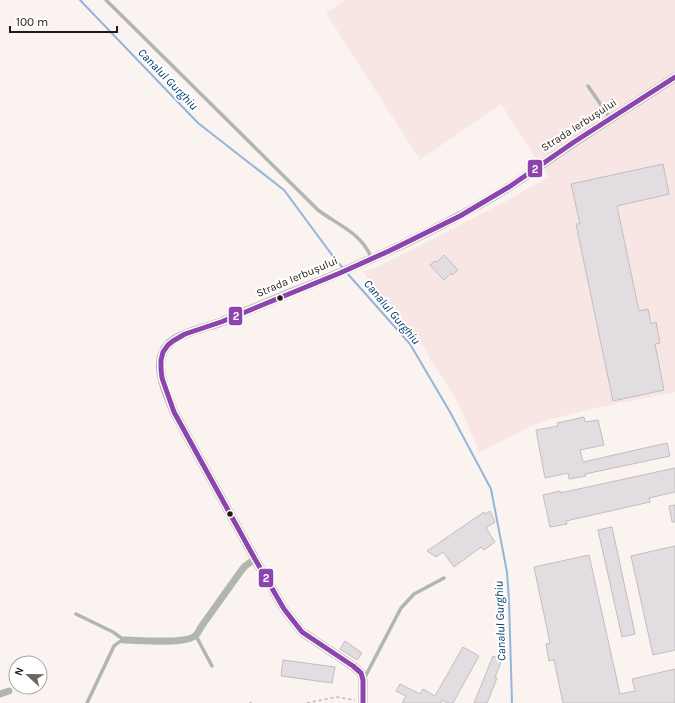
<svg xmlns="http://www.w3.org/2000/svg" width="675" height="703" font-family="Karla,sans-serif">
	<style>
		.industrial { fill: #f8e6e4 }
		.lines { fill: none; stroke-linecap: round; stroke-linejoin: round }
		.stream { stroke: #93b5db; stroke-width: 2 }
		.building { fill: #e2dde1; stroke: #c2bdc1 }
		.path { stroke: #b9b8b4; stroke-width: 1.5; stroke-dasharray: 3 3; stroke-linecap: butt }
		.lane { stroke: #b1b7af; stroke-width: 3.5 }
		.street { stroke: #b1b7af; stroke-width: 7 }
		.secondary { stroke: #b1b5ae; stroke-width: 9 }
		.bus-1-casing { stroke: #fff; stroke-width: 8 }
		.bus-1 { stroke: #8e44ad; stroke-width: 5 }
		.bus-dot { fill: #231914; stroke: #fff; stroke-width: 1.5 }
		.labels { text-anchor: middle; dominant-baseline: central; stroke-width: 4; stroke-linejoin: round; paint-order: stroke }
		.street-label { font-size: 11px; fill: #231914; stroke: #fff }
		.water-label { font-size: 12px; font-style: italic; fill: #003c6f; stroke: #fff }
		.line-badge { stroke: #fff; stroke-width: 1.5 }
		.badge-label { font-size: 11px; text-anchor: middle; font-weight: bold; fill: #fff }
	</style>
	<rect width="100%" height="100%" fill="#faf3f0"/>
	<path class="industrial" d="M345,0H675V392L600,407L551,419L529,427L479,452L460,406L417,337L363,272L377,267L421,245L506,201L549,177L537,160L501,104L420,160L326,13Z"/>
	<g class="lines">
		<g class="stream">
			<path d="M80,0L198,123L284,190L335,259L343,268"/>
			<path d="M347,273L410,344L450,412L491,489L507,572L509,600L512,703"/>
		</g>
	</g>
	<g class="building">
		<path d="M663,164L669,194L617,206L639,311L648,309L651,324L656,322L660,343L655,344L664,390L613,401L576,224H580L571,184Z"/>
		<path d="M444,255L458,270L452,275L451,273L444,280L430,265L435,261L437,262Z"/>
		<path d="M584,417L585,422L598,420L604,445L580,450L583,462L667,443L670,456L585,474L586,476L569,479L568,473L545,478L536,430L558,426L557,423Z"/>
		<path d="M675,468V492L649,498L650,502L566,521L567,524L550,527L543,495L560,491V493Z"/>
		<path d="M675,505V522H672L669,506Z"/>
		<path d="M490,511L495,522L486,528L495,542L484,550L481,547L454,567L443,552L436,557L427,551L484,512L485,514Z"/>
		<path d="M612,527L635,634L622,637L598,530Z"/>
		<path d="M675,546V650L653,655L631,556Z"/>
		<path d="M589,555L620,694L635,691L632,679L675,669V703H563L554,660L549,661L546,644L550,643L534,567Z"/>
		<path d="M345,641L362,653L357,660L340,649Z"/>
		<path d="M463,647L479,656L453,703H447L442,700L441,703H402L406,696L396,691L400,684L420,694L423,689L435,696Z"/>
		<path d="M493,656L502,659L495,678H497L487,703H474Z"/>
		<path d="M283,660L335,667L332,683L281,676Z"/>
	</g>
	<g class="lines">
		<g class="path">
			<path d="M249,703H252"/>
			<path d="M307,703L336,697L355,700"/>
		</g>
		<g class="lane">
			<path d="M106,0L318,210C339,226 361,232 372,259"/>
			<path d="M588,86L610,118"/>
			<path d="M76,614L113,632L124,640L119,642L114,646L87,703"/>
			<path d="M196,636L212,666"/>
			<path d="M365,677L401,608L414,594L444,578"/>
		</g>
		<g class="street">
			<path d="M124,640C138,640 187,645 196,635C198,633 200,629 201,627L241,571L245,566L255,559"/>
			<path d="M0,694L9,691"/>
		</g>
		<path class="secondary" d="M363,703V680L361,673L353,666L302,632L284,609L255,559L174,412C167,394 151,362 168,345C178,333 206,328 221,322C244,312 267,303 290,293C324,280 356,266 389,251C427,233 465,214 501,192C522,179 541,165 560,152C598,126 637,102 675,77"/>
		<defs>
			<path id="bus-1" d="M363,703V680L361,673L353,666L302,632L284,609L255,559L174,412L162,378L161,369V360L163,352L168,345L173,341L185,334L221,322L340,273L389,251L460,216L509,187L574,142L675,77"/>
		</defs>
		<use href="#bus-1" class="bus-1-casing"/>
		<use href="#bus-1" class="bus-1"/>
	</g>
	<g class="bus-dot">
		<circle cx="280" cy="298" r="3.5"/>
		<circle cx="230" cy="514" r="3.5"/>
	</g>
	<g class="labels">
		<g class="street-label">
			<text transform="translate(579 125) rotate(-33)">Strada Ierbușului</text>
			<text transform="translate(297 277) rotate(-23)">Strada Ierbușului</text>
		</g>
		<g class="water-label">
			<text transform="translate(168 79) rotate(46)">Canalul Gurghiu</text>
			<text transform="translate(392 312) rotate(50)">Canalul Gurghiu</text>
			<text transform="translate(500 621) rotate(-92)">Canalul Gurghiu</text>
		</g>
	</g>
	<g class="line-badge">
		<rect x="527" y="159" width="16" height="19" rx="4" fill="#8e44ad"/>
		<rect x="228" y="306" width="15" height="20" rx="4" fill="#8e44ad"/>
		<rect x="258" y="568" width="16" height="20" rx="4" fill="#8e44ad"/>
	</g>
	<g class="badge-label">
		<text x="535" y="173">2</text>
		<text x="236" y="320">2</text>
		<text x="266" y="582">2</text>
	</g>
	<g transform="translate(28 675) rotate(292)"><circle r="19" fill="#ffffff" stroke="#a7a3a1"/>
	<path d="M0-3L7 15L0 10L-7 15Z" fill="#6e6561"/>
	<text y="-6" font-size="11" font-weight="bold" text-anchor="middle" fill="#231914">N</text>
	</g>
	<path d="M10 26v6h107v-6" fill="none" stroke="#231914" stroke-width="2"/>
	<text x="16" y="26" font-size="12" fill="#231914" stroke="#ffffff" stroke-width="3" paint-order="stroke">100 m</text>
</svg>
